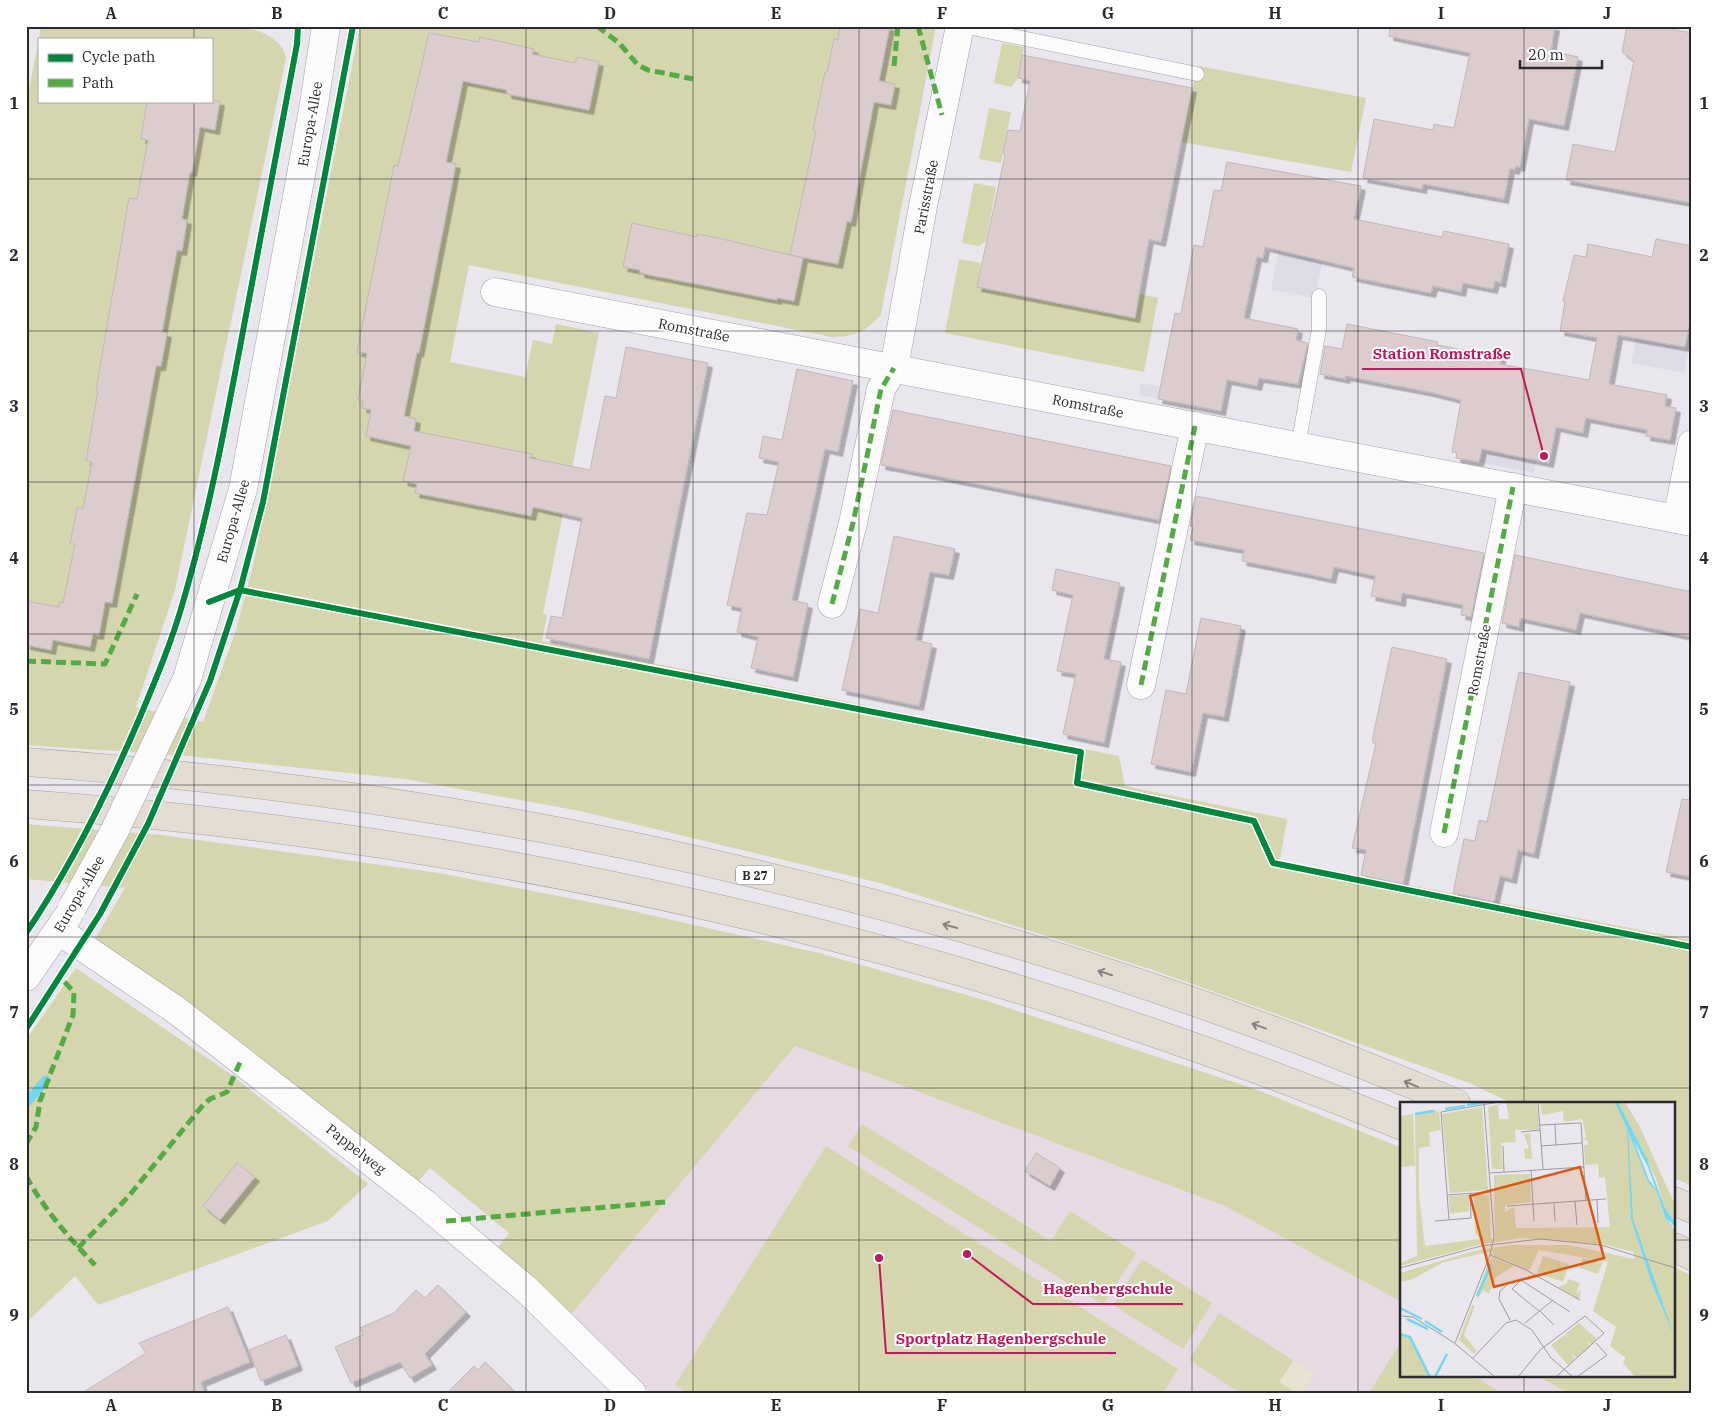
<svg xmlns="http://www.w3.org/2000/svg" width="1718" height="1419" font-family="'IBM Plex Serif',serif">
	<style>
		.built { fill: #dedbe7 }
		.education { fill: #e7dae2 }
		.green { fill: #d5d5ae }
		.sand { fill: #e8e2d0 }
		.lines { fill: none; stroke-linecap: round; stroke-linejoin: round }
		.stream { stroke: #71d8f3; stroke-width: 9 }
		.building { fill: #ddcccd; stroke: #bcb9bb; filter: url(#shadow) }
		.service-casing { stroke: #a2a0a4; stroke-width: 15 }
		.minor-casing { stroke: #a2a0a4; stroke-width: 29 }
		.trunk-casing { stroke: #aba197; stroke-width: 29 }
		.service { stroke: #fcfbfc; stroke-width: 14 }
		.minor { stroke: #fcfbfc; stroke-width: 28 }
		.trunk { stroke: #e2dcd2; stroke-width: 28 }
		.minor-bridge-casing { stroke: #a2a0a4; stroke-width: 29; stroke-linecap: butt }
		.minor-bridge { stroke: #fcfbfc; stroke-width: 28 }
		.quiet { stroke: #53ab44; stroke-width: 5; stroke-dasharray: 10 5; stroke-linecap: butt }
		.cycleway-casing { stroke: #fff; stroke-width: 9 }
		.cycleway { stroke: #00873e; stroke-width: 6 }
		.oneway { stroke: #868280 }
		.grid { fill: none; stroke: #2a292d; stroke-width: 1; stroke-opacity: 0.55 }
		.labels { text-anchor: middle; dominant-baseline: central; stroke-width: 4; stroke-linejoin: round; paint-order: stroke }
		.shield { fill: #fff; stroke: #6a696c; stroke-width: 1 }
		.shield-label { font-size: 12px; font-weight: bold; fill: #2a292d }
		.street-label { font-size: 14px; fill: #2a292d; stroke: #fff }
		.inset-river { fill: none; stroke: #71d8f3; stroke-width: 2.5 }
		.inset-road { fill: none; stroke: #9d9ba0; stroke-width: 1 }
		.view { fill: #de570e; fill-opacity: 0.15; stroke: #de570e; stroke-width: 2.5 }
		.inset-edge { fill: none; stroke: #2a292d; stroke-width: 2.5 }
		.leader { fill: none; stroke: #c2185b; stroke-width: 2 }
		.callout-dot { fill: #c2185b; stroke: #fff; stroke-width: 2 }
		.callout-label { font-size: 15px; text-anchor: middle; font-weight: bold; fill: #c2185b; stroke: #fff; stroke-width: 4; stroke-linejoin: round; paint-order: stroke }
		.neatline { fill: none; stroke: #2a292d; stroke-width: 2 }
		.grid-label { font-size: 16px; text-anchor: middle; font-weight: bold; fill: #2a292d }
	</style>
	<defs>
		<filter id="shadow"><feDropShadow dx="4.5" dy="4.5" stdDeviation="0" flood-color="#0004"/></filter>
	</defs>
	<rect width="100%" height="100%" fill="#e9e7ed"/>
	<g class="built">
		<path d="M1301,174L1338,181L1315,298L1271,290L1287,207L1295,208Z"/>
		<path d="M1656,239L1692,246V333L1684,373L1631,363Z"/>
		<path d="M1141,383L1223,399L1221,411L1139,395Z"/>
		<path d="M1458,420L1540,444L1534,473L1456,458L1458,446L1453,444Z"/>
	</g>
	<path class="education" d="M795,1046L1225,1206L1402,1302V1375H1536L1568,1393H652L570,1316Z"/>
	<g class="green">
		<path d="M41,26H241C260,30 282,38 286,58L175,590L136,707L203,722L236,630L254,562L360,26H936L881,314C865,333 856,336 832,337L469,265L450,362L525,377L533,340L552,344L556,324L599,333L543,614L547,615L542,641L1119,756L1125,786L1287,819L1280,860L1692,940V1186L1674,1178V1103H1511L1469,1083L1156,971L880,883L580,811L405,779L189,756L26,745V105L39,39V101H211V39H39Z"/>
		<path d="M1002,43L1024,47L1018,78L1011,87L994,83Z"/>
		<path d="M1199,66L1366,98L1351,172L1181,142L1192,88Z"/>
		<path d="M989,108L1011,112L1001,163L979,159Z"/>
		<path d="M974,183L996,187L986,241L979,246L962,243Z"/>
		<path d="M959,259L981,263L977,287L1134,318L1139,294L1158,298L1144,372L945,333Z"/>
		<path d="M26,824L162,835L439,873L610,906L819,953L984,1000L1258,1090L1402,1148V1302L1225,1206L795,1046L570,1316L494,1252L509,1233L430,1168L414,1186L94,941L125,888L26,879Z"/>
		<path d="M76,968L229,1073L368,1184L328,1221L98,1305L75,1276L26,1323V1040Z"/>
		<path d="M862,1124L1051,1241L1070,1211L1136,1253L1103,1305L848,1146Z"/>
		<path d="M826,1146L1178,1369L1163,1393H687L675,1385Z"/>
		<path d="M1142,1259L1212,1303L1183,1349L1113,1305Z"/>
		<path d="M1674,1267L1692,1276V1393H1568L1536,1375H1674Z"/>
		<path d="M1219,1313L1315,1374L1303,1393H1240L1189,1360Z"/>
		<path d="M1402,1340V1375H1473L1501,1393H1369Z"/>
	</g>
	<path class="sand" d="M1294,1360L1315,1374L1303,1393H1296L1279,1382Z"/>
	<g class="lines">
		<path class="stream" d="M26,1103L46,1080"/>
	</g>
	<g class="building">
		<path d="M840,26H890L879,81L895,84L891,105L874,102L851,222L847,221L838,264L790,255L816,131L813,130L825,72H827L834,39L838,40Z"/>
		<path d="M1390,26H1555L1551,51L1578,57L1564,126L1529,119L1520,167L1516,166L1515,170L1510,169L1504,199L1423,184L1422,189L1363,178L1374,119L1433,130L1434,124L1454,128L1470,53L1389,36Z"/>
		<path d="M1627,26H1656L1692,33V203L1566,180L1573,144L1615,152L1634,61L1622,52Z"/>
		<path d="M429,33L479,42L480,37L534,49L532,54L575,63L577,57L599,62L589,110L507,94V90L463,81L446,162L456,164L419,353L417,352L404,416L416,419L414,431L532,454L530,458L590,470L605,396L616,398L626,347L708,363L649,659L546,638L551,616L562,618L582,518L533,507L531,516L415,493L417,484L403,481L411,446L366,436L371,410L362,408L363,401L358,400L367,353L357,352L394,165L398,166Z"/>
		<path d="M1022,55L1192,88L1161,242L1149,239L1135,318L977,287L1005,155L1003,154L1008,130L1020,131L1030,81L1018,78Z"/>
		<path d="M147,101H220L215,130L200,127L192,172H190L182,219L187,220L182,251L177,250L162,332L167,333L161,366H156L112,603L105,602L99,635L93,634L90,647L53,640L51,650L26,645V601L59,607L60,602L63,603L75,544H70L77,508L83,509L92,462L86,461L98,390H96L129,198L137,199L148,140L141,139Z"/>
		<path d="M1227,162L1361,186L1354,219L1442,237L1444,231L1509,244L1501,283L1495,281L1493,289L1463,283L1461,292L1433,286L1431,293L1352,277L1354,268L1265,247L1263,258L1257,257L1244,318L1298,329L1296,340L1308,343L1298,384L1259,378L1257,386L1227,380L1221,411L1158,399L1175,313L1181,314L1194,245L1203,247L1214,190L1221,191Z"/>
		<path d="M632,223L697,237V234L718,238L803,258L794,301L777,298V300L640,273V270L623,267Z"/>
		<path d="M1656,239L1692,246V312L1685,347L1618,335L1609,384L1667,395L1665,406L1676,408L1670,440L1646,436L1647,430L1586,418L1583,433L1556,427L1549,463L1482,449L1479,462L1456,458L1457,453L1452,452L1461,400L1429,392L1345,376L1346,379L1320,374L1325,346L1342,349L1347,324L1438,342L1437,345L1501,357L1500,364L1589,380L1597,338L1560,331L1565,302L1563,301L1574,255L1586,257L1588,244L1652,257Z"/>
		<path d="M797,369L853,381L838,452L825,449L792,600L808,604L793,677L751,668L758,637L737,632L742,608L727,605L747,513L767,515L779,462L759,458L763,436L782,440Z"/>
		<path d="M893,410L1171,466L1159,520L881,465Z"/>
		<path d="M1196,496L1484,553L1471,617L1461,615L1463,605L1402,593L1401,602L1371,596L1375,576L1334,567L1331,579L1308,574L1242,561L1244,550L1190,540L1193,527L1190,526Z"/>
		<path d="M894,536L955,549L949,575L930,572L916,640L932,644L919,706L842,690L860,609L878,613Z"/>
		<path d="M1515,555L1692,592V637L1580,613L1576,630L1520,618L1519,627L1502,623Z"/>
		<path d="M1056,569L1120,583L1104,659L1121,662L1104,743L1063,734L1076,674L1057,671L1073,595L1052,590Z"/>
		<path d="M1201,618L1241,626L1224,717L1203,713L1191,772L1151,764L1166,690L1186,694Z"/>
		<path d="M1392,647L1447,659L1403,884L1361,875L1366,850L1352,848L1376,743H1373V736Z"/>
		<path d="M1519,672L1570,682L1535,849L1534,854L1518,850L1512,879L1500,876L1494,902L1453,893L1464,839L1475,841L1479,820L1487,822Z"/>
		<path d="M1682,799L1692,800V877L1666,872Z"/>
		<path d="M1036,1153L1060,1168L1050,1186L1025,1171Z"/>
		<path d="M237,1163L255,1177L220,1220L203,1206Z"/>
		<path d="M438,1285L466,1312L425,1354L432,1365L410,1378L400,1362L351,1383L335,1347L363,1335L360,1328L394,1313L416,1290L425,1298Z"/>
		<path d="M228,1307L250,1362L201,1382L205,1393H82L146,1353L139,1343Z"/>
		<path d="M286,1335L298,1366L261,1381L249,1350Z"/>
		<path d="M485,1362L516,1393H447L474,1366L478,1370Z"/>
	</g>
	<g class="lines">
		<defs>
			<g id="service">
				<path d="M963,26L1197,74"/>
				<path d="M1298,446L1319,329V296"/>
			</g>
			<g id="minor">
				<path d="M495,292L1692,522"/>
				<path d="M1677,519L1692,444"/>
				<path d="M832,604L853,523L881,389L894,368L923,206L960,26"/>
				<path d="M187,679L243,489L314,104L326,26"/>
				<path d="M1141,685L1195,426"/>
				<path d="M1444,833L1513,487"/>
				<path d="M59,931L176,1010L424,1203L528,1291L632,1393"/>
				<path d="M26,977L68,916"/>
			</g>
			<g id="trunk">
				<path d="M26,762C513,796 1006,912 1456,1103"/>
				<path d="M26,804C497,838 965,947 1402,1126"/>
				<path d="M1674,1201L1692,1209"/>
				<path d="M1674,1247L1692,1256"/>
			</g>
		</defs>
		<use href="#service" class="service-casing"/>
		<use href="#minor" class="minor-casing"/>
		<use href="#trunk" class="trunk-casing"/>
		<use href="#service" class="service"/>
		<use href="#minor" class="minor"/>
		<use href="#trunk" class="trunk"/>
		<defs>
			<path id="minor-bridge" d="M72,908L114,832L187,679"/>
		</defs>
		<use href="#minor-bridge" class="minor-bridge-casing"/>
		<use href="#minor-bridge" class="minor-bridge"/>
		<g class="quiet">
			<path d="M597,26L619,43L638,65L648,70L693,79"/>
			<path d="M918,26L942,115"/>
			<path d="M894,66L898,26"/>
			<path d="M832,604L853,523L881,389L894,368"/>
			<path d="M26,661L105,664L137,594"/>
			<path d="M1141,685L1195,426"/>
			<path d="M1444,833L1513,487"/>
			<path d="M26,1144L36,1127L40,1101L73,1015L74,992L60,977"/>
			<path d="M26,1176C44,1209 69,1238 95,1265"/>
			<path d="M446,1221L665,1202"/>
			<path d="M78,1248L128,1197L203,1105L210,1099L227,1092L241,1060"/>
		</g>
		<defs>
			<g id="cycleway">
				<path d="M209,602L240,590L1081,752L1077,783L1254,821L1273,863L1692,947"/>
				<path d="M26,933C72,865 108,792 140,717C156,679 172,641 183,602C209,513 226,422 243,331C261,235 279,139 297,44L298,26"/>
				<path d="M26,1029L100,914L148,824L210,681L240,590L263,502L353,26"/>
			</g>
		</defs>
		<use href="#cycleway" class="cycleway-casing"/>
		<use href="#cycleway" class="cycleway"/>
	</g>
	<defs><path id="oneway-shaft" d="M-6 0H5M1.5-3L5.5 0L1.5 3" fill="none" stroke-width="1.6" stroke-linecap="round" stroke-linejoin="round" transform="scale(1.25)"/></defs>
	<g class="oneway">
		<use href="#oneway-shaft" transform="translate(950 926) rotate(-165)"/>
		<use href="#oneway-shaft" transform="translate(1105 973) rotate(-162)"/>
		<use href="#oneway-shaft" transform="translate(1259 1026) rotate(-160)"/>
		<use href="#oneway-shaft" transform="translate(1411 1084) rotate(-158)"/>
	</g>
	<path class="grid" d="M194,26V39M360,26V1393M526,26V1393M693,26V1393M859,26V1393M1025,26V1393M1192,26V1393M1358,26V1393M1524,26V1103M194,101V1393M26,179H1692M26,331H1692M26,482H1692M26,634H1692M26,785H1692M26,937H1692M26,1088H1692M26,1240H1402M1674,1240H1692M1524,1375V1393"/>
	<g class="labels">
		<rect class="shield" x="736" y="865.5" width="38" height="19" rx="4"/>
		<g class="shield-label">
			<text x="755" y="875">B 27</text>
		</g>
		<g class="street-label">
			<text transform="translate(310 124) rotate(-80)">Europa-Allee</text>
			<text transform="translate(926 197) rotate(-79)">Parisstraße</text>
			<text transform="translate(694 330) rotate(11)">Romstraße</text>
			<text transform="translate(1088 406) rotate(11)">Romstraße</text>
			<text transform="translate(233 521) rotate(-74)">Europa-Allee</text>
			<text transform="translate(1479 660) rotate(-79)">Romstraße</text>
			<text transform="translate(79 894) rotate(-60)">Europa-Allee</text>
			<text transform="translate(356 1149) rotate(38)">Pappelweg</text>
		</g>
	</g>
	<g transform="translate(1400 1102)">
		<rect width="275" height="275" fill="#e9e7ed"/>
		<path d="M106,0H137L139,27L115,28L116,40L101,41L103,67H92L88,5L104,1L98,4L99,17H109ZM140,0H215L232,33L248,80L257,90L265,115L275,130V275H235L223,261L226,256L210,244L216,225L193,209L208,160L139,148L129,169L92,153L93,149L44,160L13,177L0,180V171L78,148L113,143H169L234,157V150L202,142L121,136L78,143L0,164V161L17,154L15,11L34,8L39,10L41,28L29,30L30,44L19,46V94L25,144L80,137L75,131L74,93H89L91,137H95L94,73L130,72L131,100L105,103V110L114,105L116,126L210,125L205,75L199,76L198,62L185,63L184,43H188V39L184,38L186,34L182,17L164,20L163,9L142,13ZM218,0H225L240,25L275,103V121L264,104L255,74ZM82,5L88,88L50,91L42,12ZM13,12L15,64L0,65V14ZM130,31L132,56H137L125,57L124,47L129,46L124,32ZM69,93V109L50,112L49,94ZM143,154L169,162L163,180L137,171ZM91,155L114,164L96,175L89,192L83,188L79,195L76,194ZM183,156L202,161L198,172L180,166ZM168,177L180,181L176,192L181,188L179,197L158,185L166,182ZM72,203L75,204L64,233L77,249L74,252L59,238ZM179,221L197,237L192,243L187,239L190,245L177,256L171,252L175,257L168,263L151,243L165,233L170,238L165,232ZM0,231L11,235L31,275H0Z" fill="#d5d5ae"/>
		<path d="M215,0H218L247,57L264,104L275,121V125L267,116L275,130L265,115L257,90L248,80L228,28L233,117L275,236L251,179L231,117L227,26ZM234,39L248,65L256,87L249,78Z" fill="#71d8f3" fill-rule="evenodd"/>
		<path class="inset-river" d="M67,3L87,0M45,7L65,4M15,12L34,9M77,194L91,163M0,206L22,217M7,217L28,227M25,219L42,230M0,232L10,235L30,275M35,275L47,252"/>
		<path class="inset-road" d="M138,0L143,67M41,10L49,118M41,10L99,0M155,22L156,43M140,23L181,21L186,99M121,30L140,28M103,44L104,70M141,44L182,41M131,68L134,119M90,71L184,65M47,93L91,90M197,98L198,121M175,100L177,123M154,101L155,119M107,104L206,97M35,119L71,116L70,92M90,153L126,168L180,198M0,166L81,144L140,137L201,143L275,166M107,183L100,189L99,197L110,218M139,209L112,187L121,178L170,210M140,209L154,223M2,214L13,215L53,240L95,275M125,221L153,198M55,241L90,153L94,135L84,2M73,256L106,221L116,218L132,228L151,256L173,275M118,275L140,248L185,214L204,231L156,275M177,275L207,253L196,241"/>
		<path class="view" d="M180,65L204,156L94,185L70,94Z"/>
		<rect width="275" height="275" class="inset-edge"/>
	</g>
	<path class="leader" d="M1544 456L1521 369H1362M967 1254L1033 1304H1183M879 1258L886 1353H1116"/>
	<g class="callout-dot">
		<circle cx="1544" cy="456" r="5"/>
		<circle cx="967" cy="1254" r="5"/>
		<circle cx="879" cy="1258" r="5"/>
	</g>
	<g class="callout-label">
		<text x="1442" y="359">Station Romstraße</text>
		<text x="1108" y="1294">Hagenbergschule</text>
		<text x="1001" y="1344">Sportplatz Hagenbergschule</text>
	</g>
	<rect width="1718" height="1419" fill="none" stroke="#ffffff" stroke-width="55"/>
	<rect x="38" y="38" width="175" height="65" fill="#ffffff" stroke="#aaa9ab"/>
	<rect x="48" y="54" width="25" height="8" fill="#00873e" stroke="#aaa9ab"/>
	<text x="82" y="62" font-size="15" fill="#2a292d">Cycle path</text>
	<rect x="48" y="79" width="25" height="8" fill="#53ab44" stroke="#aaa9ab"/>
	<text x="82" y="88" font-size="15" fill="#2a292d">Path</text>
	<path d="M1520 60v8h82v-8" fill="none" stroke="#2a292d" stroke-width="2.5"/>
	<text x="1528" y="60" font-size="15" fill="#2a292d" stroke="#ffffff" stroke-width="4" paint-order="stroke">20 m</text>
	<rect x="28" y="28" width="1662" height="1364" class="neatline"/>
	<g class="grid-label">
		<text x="111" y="19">A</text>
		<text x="277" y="19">B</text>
		<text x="443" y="19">C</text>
		<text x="610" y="19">D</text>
		<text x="776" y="19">E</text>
		<text x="942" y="19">F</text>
		<text x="1108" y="19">G</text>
		<text x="1275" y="19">H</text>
		<text x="1441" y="19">I</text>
		<text x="1607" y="19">J</text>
		<text x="14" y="109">1</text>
		<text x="1704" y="109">1</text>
		<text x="14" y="261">2</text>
		<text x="1704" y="261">2</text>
		<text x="14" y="412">3</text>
		<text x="1704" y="412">3</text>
		<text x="14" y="564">4</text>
		<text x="1704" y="564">4</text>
		<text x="14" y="715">5</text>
		<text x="1704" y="715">5</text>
		<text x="14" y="867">6</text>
		<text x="1704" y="867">6</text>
		<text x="14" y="1018">7</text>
		<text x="1704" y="1018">7</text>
		<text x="14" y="1170">8</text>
		<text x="1704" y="1170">8</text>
		<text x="14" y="1321">9</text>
		<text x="1704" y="1321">9</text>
		<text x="111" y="1411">A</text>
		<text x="277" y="1411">B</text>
		<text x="443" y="1411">C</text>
		<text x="610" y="1411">D</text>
		<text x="776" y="1411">E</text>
		<text x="942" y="1411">F</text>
		<text x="1108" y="1411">G</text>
		<text x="1275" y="1411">H</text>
		<text x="1441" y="1411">I</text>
		<text x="1607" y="1411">J</text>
	</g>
</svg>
